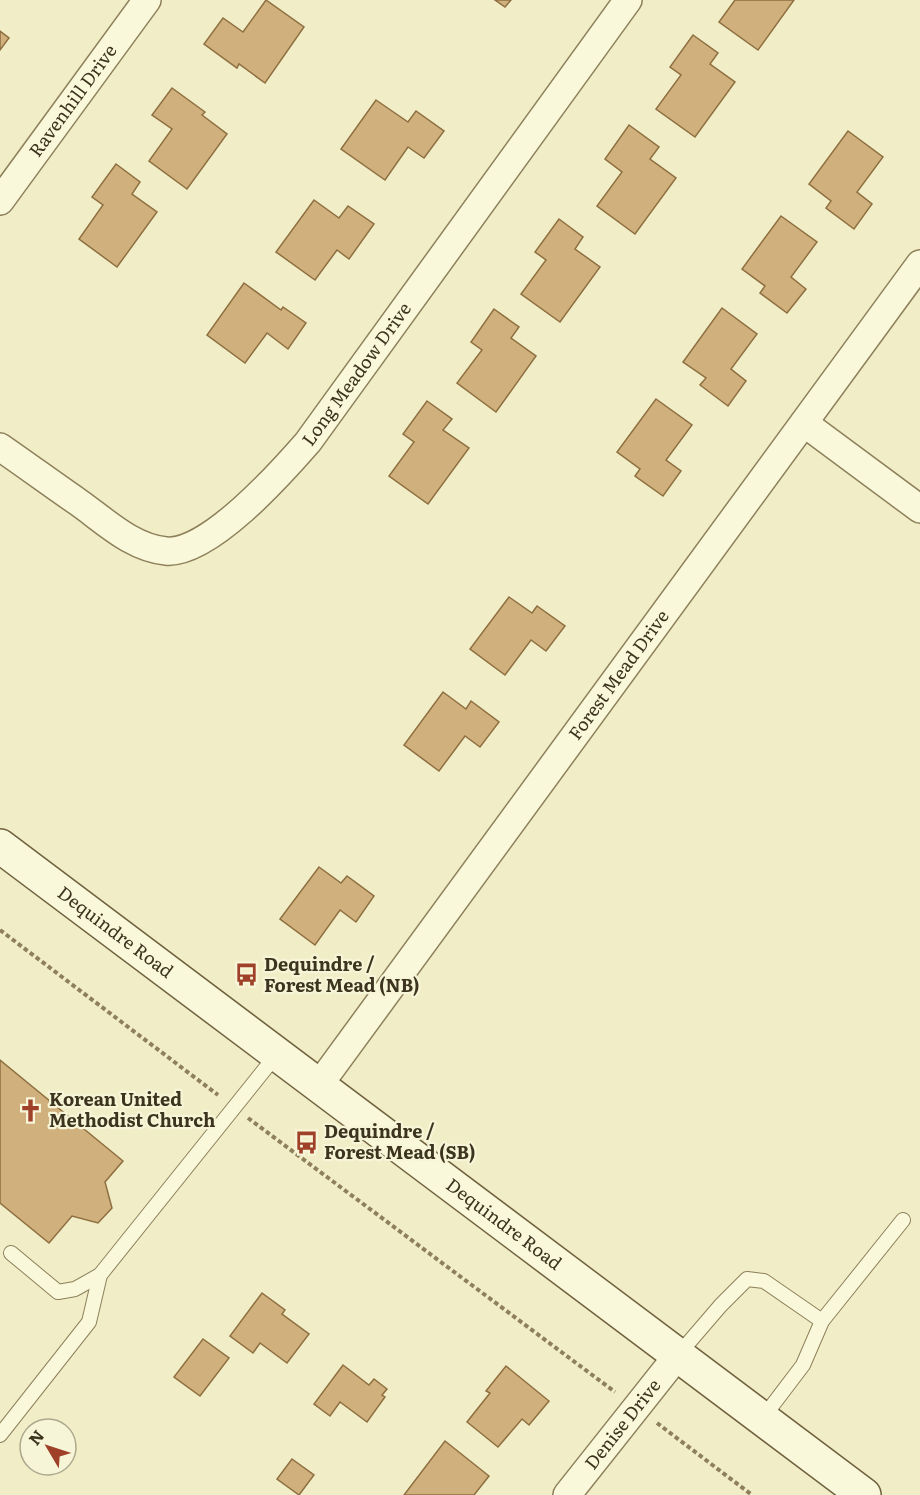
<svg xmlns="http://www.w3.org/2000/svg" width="920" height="1495" font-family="Literata,serif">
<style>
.building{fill:#d0b07c;stroke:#8e6f40;stroke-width:1.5}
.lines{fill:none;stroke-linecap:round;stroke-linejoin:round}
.lane-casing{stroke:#8e805b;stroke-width:16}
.street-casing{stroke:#8e805b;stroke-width:30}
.secondary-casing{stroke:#70613e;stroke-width:36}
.path{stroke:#8e805b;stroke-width:4;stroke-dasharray:4.5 3;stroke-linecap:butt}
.lane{stroke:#faf8db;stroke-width:14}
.street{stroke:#faf8db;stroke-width:27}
.secondary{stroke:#faf8db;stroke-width:33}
.labels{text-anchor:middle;stroke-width:4.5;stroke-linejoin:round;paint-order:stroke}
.street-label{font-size:18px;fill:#3d341f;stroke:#f7f5d7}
.poi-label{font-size:18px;font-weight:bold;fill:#3d341f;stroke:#f7f5d7;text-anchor:start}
</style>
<rect width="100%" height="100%" fill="#f1edc7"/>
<g class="building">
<path d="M 266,0 L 304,27 L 265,83 L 239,64 L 237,68 L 204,44 L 223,18 L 243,32 Z"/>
<path d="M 495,0 L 511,0 L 505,7 Z"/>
<path d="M 735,0 L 794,0 L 758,50 L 719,22 Z"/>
<path d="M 0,31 L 9,38 L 0,50 Z"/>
<path d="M 693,35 L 718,53 L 710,64 L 735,82 L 695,137 L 656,109 L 681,75 L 670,67 Z"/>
<path d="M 172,88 L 205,112 L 202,115 L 227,134 L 187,189 L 149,161 L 172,129 L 152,115 Z"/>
<path d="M 376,100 L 408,122 L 416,111 L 444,131 L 424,158 L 408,147 L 385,180 L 341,149 Z"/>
<path d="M 629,125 L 659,147 L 650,159 L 676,178 L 635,234 L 597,206 L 622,172 L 605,159 Z"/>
<path d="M 848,131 L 883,157 L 857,192 L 872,204 L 854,229 L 826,208 L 831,201 L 809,184 Z"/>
<path d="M 116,164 L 140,182 L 132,194 L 157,212 L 117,267 L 79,239 L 103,205 L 92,197 Z"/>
<path d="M 314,200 L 339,218 L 348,206 L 374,224 L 349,259 L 337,250 L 315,280 L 276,252 Z"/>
<path d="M 781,216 L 817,242 L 791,277 L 806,289 L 787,313 L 760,293 L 765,286 L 742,269 Z"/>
<path d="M 559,219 L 583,237 L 575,249 L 600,267 L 560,322 L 521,294 L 546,260 L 535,252 Z"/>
<path d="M 244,283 L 281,310 L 283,307 L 306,323 L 288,349 L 267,333 L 245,363 L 207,335 Z"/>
<path d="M 722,308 L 757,334 L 731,369 L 746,381 L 728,406 L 700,385 L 706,378 L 683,362 Z"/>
<path d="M 494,309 L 519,327 L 511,338 L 536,356 L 496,412 L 457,383 L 482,350 L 471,342 Z"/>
<path d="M 656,399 L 692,425 L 666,460 L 681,471 L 663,496 L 635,476 L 640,469 L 617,452 Z"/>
<path d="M 427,401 L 452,419 L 443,430 L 469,448 L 428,504 L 389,476 L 414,442 L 403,434 Z"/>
<path d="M 509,597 L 532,613 L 537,606 L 565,626 L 546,651 L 531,640 L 505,675 L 470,649 Z"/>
<path d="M 443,692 L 466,709 L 471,701 L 499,722 L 480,747 L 465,736 L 439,771 L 404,745 Z"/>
<path d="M 319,867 L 341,883 L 347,876 L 374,896 L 356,922 L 340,910 L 315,945 L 280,919 Z"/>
<path d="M 0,1060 L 123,1161 L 105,1182 L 112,1208 L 98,1223 L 72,1216 L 49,1243 L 0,1203 Z"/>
<path d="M 262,1293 L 285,1310 L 282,1314 L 309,1334 L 287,1363 L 260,1343 L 253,1353 L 230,1336 Z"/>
<path d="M 203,1339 L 229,1358 L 200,1396 L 174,1377 Z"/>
<path d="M 343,1365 L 369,1385 L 374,1379 L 387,1389 L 382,1395 L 385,1397 L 367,1422 L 340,1402 L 330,1416 L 314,1404 Z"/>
<path d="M 506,1366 L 549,1401 L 529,1425 L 522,1419 L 498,1447 L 467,1422 L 490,1393 L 486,1391 Z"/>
<path d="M 445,1441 L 489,1476 L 474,1495 L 404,1495 Z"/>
<path d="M 292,1459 L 314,1475 L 299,1495 L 277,1479 Z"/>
</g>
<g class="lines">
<defs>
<g id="lane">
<path d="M 11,1253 L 58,1292 L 75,1289 L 100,1275"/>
<path d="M 822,1321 L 903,1220"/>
<path d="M 678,1355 L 721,1305 L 747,1279 L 764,1281 L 822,1321 L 803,1365 L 762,1419"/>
<path d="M 0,1435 L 89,1322 L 100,1275 L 277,1054"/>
</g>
<g id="street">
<path id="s1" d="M 0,201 L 147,0"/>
<path d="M 804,423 L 920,509"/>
<path id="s2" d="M 0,447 C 26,465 52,484 78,502 C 105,521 132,548 166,551 C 208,555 281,473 308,442 L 628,0"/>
<path id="s3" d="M 319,1085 L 920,264"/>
<path id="s4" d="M 567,1495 L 678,1355"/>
</g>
<g id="secondary">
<path id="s5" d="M 0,846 L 864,1495"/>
</g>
</defs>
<use href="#lane" class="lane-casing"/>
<use href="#street" class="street-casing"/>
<use href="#secondary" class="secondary-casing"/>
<g class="path">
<path d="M 0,930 L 218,1095"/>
<path d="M 248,1118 L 615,1392"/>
<path d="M 657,1423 L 752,1495"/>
</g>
<use href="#lane" class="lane"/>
<use href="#street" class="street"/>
<use href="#secondary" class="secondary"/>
</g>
<defs>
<symbol id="bus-bare" viewBox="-9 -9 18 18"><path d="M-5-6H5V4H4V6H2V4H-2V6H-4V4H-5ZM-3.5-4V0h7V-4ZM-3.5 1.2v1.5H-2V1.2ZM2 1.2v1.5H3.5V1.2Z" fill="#9f4028" stroke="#f7f5d7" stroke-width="2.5" paint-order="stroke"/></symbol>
<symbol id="church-bare" viewBox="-9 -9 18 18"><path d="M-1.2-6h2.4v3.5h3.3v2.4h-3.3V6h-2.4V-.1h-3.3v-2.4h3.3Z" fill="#9f4028" stroke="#f7f5d7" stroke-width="2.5" paint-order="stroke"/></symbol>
</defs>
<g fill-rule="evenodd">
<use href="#bus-bare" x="230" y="958" width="33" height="33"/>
<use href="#church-bare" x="14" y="1094" width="33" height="33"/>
<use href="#bus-bare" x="290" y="1126" width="33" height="33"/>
</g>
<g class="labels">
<g class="street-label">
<text dy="6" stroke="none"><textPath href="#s1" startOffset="124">Ravenhill Drive</textPath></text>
<text dy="6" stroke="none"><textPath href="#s2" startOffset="464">Long Meadow Drive</textPath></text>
<text dy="6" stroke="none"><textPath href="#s3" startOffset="508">Forest Mead Drive</textPath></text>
<text dy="6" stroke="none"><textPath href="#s5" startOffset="144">Dequindre Road</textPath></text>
<text dy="6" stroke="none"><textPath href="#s5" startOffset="630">Dequindre Road</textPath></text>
<text dy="6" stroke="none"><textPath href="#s4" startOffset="90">Denise Drive</textPath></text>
</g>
<g class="poi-label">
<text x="264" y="971">Dequindre /<tspan x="264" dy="21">Forest Mead (NB)</tspan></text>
<text x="49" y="1106">Korean United<tspan x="49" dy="21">Methodist Church</tspan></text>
<text x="324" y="1138">Dequindre /<tspan x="324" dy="21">Forest Mead (SB)</tspan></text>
</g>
</g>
<g transform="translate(48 1447) rotate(309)"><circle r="28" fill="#f7f5d7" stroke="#ada88d" stroke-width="1.5"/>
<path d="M0-4.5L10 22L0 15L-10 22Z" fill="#9f4028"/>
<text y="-9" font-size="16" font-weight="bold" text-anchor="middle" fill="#3d341f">N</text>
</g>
</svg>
